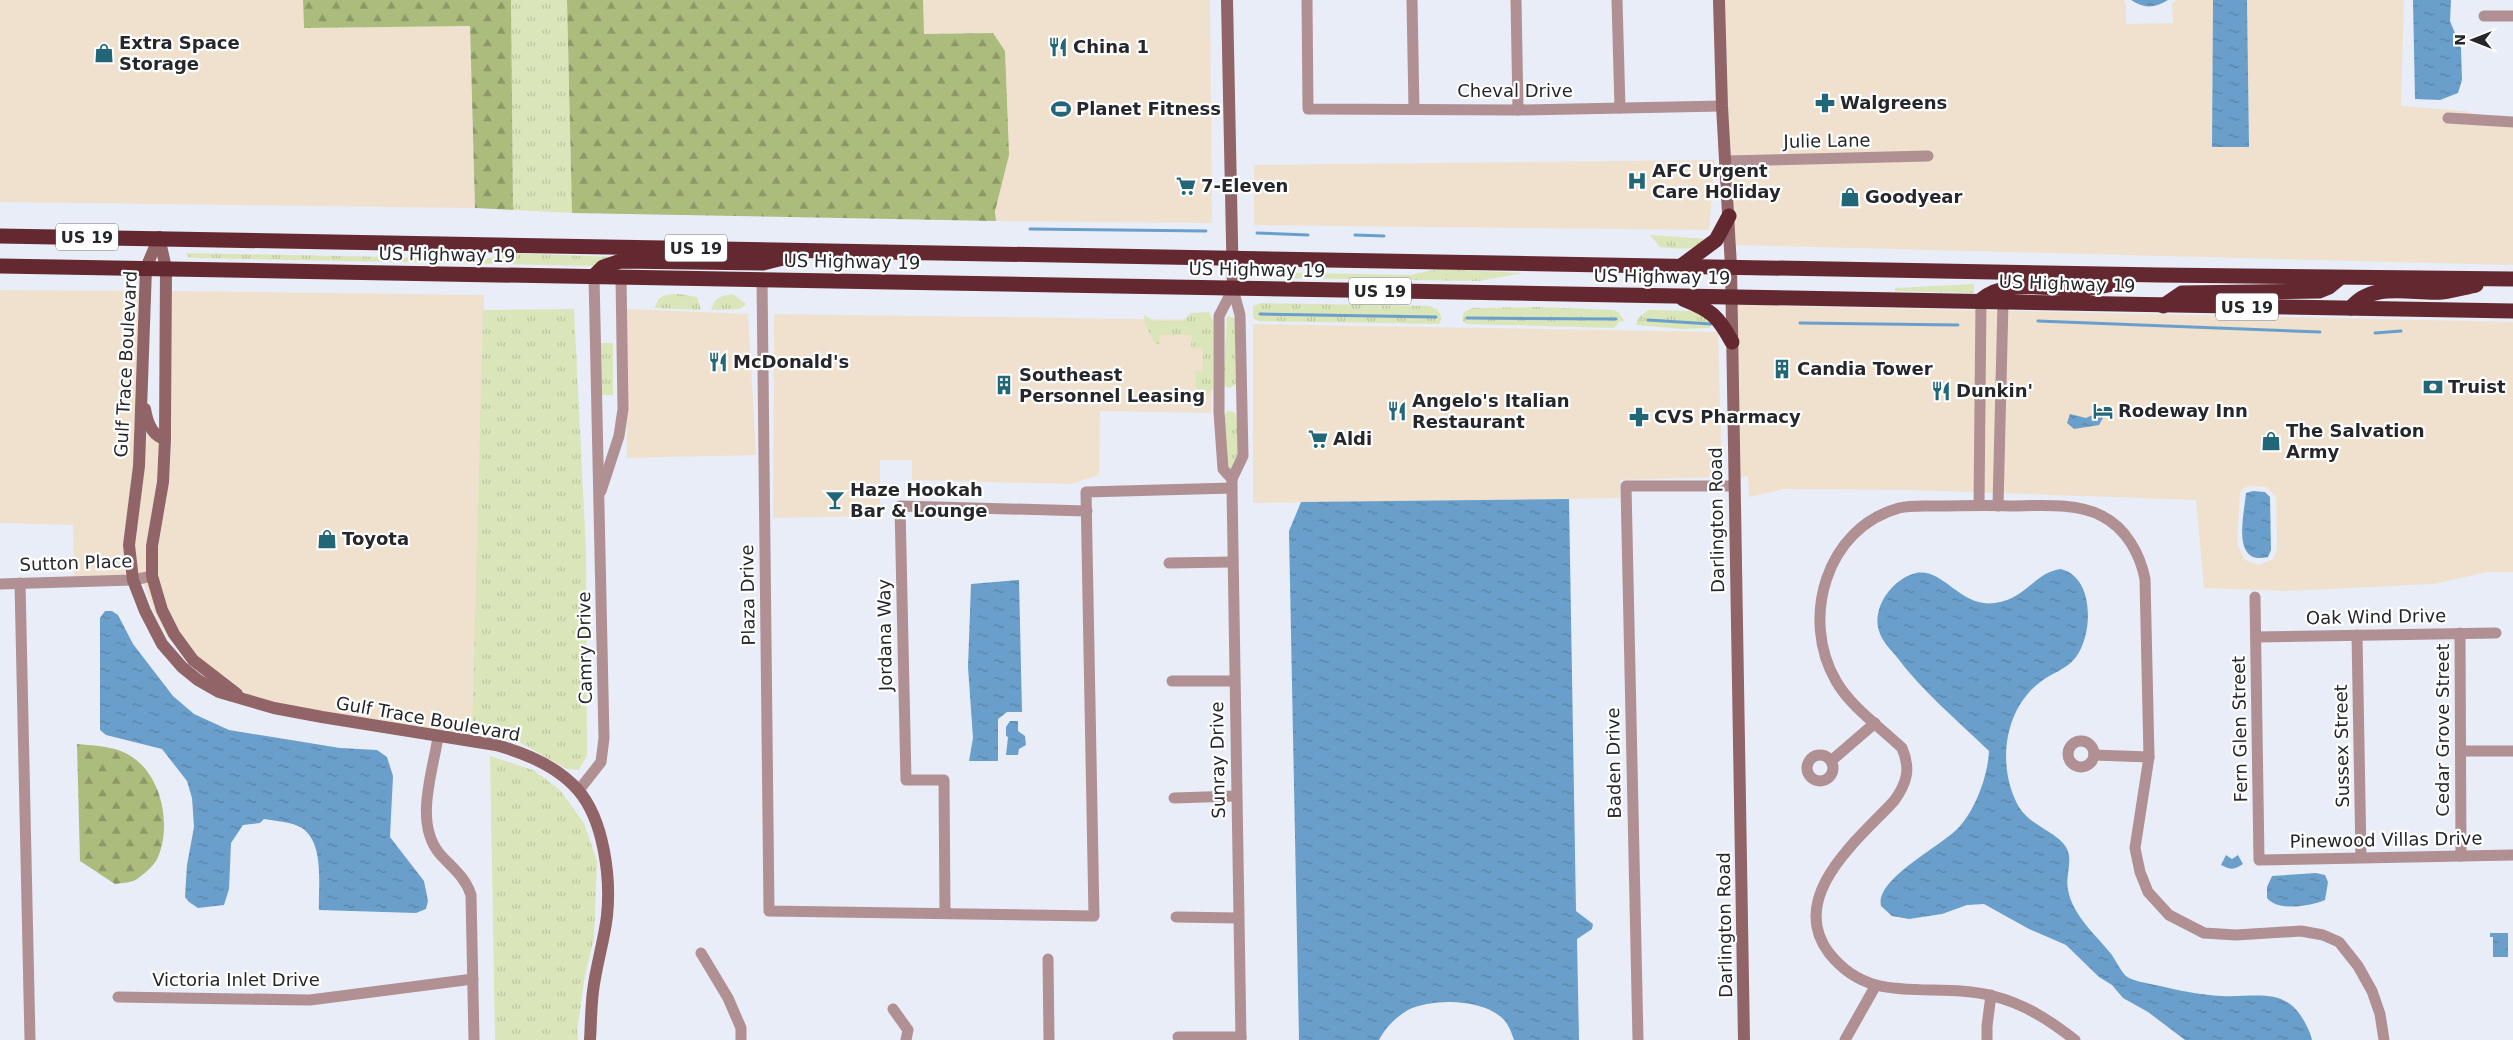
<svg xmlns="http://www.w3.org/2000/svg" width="2513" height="1040" font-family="'DejaVu Sans',sans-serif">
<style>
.commercial{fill:#efe1ce;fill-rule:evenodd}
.grass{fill:url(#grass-tufts)}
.forest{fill:url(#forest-firs)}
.water{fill:url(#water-ripples)}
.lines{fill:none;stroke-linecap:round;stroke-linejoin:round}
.stream{stroke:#6a9fcb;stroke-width:3}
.street{stroke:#b09092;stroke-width:11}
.secondary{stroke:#916467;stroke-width:12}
.highway{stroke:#642830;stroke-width:15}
.labels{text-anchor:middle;stroke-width:4.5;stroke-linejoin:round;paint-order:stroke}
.shield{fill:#fff;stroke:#67686b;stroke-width:1}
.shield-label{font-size:16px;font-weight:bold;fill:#26272b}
.poi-label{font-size:18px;font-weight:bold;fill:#26272b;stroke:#fff;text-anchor:start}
.street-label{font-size:18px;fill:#26272b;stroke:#fff}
</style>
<defs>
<pattern id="grass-tufts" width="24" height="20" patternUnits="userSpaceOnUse" patternTransform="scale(1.25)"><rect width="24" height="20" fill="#dae6ba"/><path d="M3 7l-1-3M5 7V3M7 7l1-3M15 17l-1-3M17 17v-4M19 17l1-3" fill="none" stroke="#bbc5a0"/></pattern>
<pattern id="forest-firs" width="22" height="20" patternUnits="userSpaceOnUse" patternTransform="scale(1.25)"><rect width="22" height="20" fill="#acbc7d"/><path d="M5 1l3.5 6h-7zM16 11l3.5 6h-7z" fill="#8c9967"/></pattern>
<pattern id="water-ripples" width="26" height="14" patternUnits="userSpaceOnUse" patternTransform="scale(1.25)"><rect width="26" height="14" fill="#6a9fcb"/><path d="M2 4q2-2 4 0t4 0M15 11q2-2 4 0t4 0" fill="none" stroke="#5782a5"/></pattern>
</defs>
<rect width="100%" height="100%" fill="#e9edf7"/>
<g class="commercial">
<path d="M 0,0 L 303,0 L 304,28 L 470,26 L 475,208 L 0,202 Z"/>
<path d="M 923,0 L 1210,0 L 1212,223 L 996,221 L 993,33 L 923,34 Z"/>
<path d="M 1725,0 L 2124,0 L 2126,4 L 2126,24 L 2173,23 L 2172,4 L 2176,0 L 2213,0 L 2212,147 L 2249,146 L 2247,0 L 2404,0 L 2401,106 L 2464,111 L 2491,117 L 2513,126 L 2513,265 L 1736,245 L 1728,105 Z"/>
<path d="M 1715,160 L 1709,230 L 1254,225 L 1254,165 Z"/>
<path d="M 0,290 L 139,291 L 133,465 L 123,545 L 126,578 L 74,576 L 73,525 L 0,523 Z"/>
<path d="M 172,291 L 484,295 L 482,447 L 472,738 L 276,703 L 248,695 L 198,657 L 179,631 L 167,608 L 158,575 L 158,547 L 169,483 L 172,434 Z"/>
<path d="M 1737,305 L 2513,322 L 2513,572 L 2487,572 L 2434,584 L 2287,591 L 2204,588 L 2196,500 L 1910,490 L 1784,489 L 1749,497 L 1748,476 L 1740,477 ZM 2251,486 L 2266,487 L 2276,497 L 2277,550 L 2273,559 L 2259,565 L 2245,560 L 2237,544 L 2240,493 L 2244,488 Z"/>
<path d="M 626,309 L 748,314 L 756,455 L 627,458 Z"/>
<path d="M 774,314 L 1212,320 L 1211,413 L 1100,411 L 1099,475 L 1071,484 L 912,480 L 912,460 L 880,460 L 880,516 L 773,518 Z"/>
<path d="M 1253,324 L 1718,332 L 1722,477 L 1620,480 L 1620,498 L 1253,503 Z"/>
<path d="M 147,431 L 159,443 L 157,481 L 146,545 L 173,643 L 166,635 L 154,612 L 142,578 L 139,578 L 136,563 L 135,545 L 145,466 Z"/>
</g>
<g class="grass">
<path d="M 511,0 L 567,0 L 572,213 L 513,210 Z"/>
<path d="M 1650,235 L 1707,239 C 1699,253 1674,248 1660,247 Z"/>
<path d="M 186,253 L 486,259 L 509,253 L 613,257 L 595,266 L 194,258 L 188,257 Z"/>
<path d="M 1438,269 L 1523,273 L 1479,281 L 1281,278 L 1261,275 L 1263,272 L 1410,275 Z"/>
<path d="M 1974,284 L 1974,293 L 1895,291 L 1895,288 Z"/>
<path d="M 680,294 L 697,297 L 701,310 L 655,308 C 658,294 667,294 680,294 Z"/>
<path d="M 734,295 L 746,304 L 740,309 L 711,310 C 714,298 723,294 734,295 Z"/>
<path d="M 1261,303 L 1430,306 L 1438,310 L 1442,318 L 1439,324 L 1258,321 L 1253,317 L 1253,306 Z"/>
<path d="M 1538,307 L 1614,310 L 1618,312 L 1625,321 L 1619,322 L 1614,328 L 1466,324 L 1462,320 L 1464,312 L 1472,308 Z"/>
<path d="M 574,309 L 586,550 L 587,755 L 579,770 L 567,769 L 519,742 L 472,733 L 483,310 Z"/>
<path d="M 1648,310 L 1698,311 L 1712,321 L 1710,328 L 1681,329 L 1636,325 L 1639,317 Z"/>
<path d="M 1209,312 L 1213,321 L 1213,389 L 1209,394 C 1201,394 1197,390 1194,383 L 1196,382 L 1195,371 L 1203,371 L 1203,349 L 1191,348 L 1192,335 L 1160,335 L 1160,344 L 1156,344 L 1145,325 L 1144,315 L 1154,321 L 1183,321 L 1191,313 Z"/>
<path d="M 1227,316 L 1235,318 L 1236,384 L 1230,388 L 1225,386 L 1223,380 Z"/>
<rect x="601" y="343" width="12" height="52"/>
<path d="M 1227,411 L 1234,412 C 1241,422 1239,460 1233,469 L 1227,468 L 1224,416 Z"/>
<path d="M 490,756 L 533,770 L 559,789 L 584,823 L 597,861 L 594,938 L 585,976 L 577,1031 L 578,1040 L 495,1040 Z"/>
</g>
<g class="forest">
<path d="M 303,0 L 511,0 L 513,210 L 475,208 L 470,26 L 304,28 Z"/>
<path d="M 567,0 L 923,0 L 924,34 L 993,33 L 1005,51 L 1009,155 L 995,211 L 996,221 L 572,213 Z"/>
<path d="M 77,744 C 97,746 119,746 135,759 C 163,780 171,827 158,857 C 156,864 143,875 137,879 C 132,883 121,883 115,884 L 80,861 Z"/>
</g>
<g class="water">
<path d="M 2131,0 L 2168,0 C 2155,8 2144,9 2131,0 Z"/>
<path d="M 2213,0 L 2247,0 L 2249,147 L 2212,147 Z"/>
<path d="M 2413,0 L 2451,0 L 2450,21 L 2461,48 L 2462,80 L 2458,93 L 2440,100 L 2415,99 Z"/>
<path d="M 2097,413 L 2103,418 L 2099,425 L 2074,429 L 2067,423 L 2070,414 L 2086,418 Z"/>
<path d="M 2253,491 L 2265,492 L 2270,497 L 2271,550 L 2268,557 C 2231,566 2244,515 2246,493 Z"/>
<path d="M 1569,499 L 1576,911 L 1593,924 L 1592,929 L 1577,939 L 1579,1040 L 1514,1040 C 1511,1031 1508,1023 1501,1017 C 1480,999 1433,998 1408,1010 C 1396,1017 1385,1028 1379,1040 L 1299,1040 L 1289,531 L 1301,502 Z"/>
<path d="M 2061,569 C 2095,578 2093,634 2076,657 C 2066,670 2051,673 2039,683 C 2003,711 1997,769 2019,807 C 2030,826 2060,833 2067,849 C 2073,861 2065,876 2068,890 C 2073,916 2096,935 2112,955 C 2115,960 2123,974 2126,976 C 2132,981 2147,983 2155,985 C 2178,990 2199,995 2222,996 C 2252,998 2282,987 2301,1016 C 2306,1024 2310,1031 2312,1040 L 2185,1040 L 2148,1012 L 2123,998 L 2112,985 L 2099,977 L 2066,945 L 2029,929 L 1984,904 L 1967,905 L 1942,914 L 1909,919 L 1892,916 L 1881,906 C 1875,878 1943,846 1960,826 C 1976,808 1988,775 1989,751 C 1957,720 1923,692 1896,656 C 1890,649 1882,641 1879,631 C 1875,619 1879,605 1886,595 C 1893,585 1903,576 1916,573 C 1944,568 1960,608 1995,603 C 2026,599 2035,572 2061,569 Z"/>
<path d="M 1019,580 L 1022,712 L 1007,712 L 998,719 L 998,761 L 969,761 L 973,738 L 968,667 L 971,584 Z"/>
<path d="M 105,611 L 112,611 L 118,615 L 133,644 L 173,696 L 194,714 L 229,730 L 340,748 L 377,750 L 387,757 L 393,776 L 390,837 L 424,881 L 428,901 L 426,909 L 416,913 L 319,910 C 318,886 325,844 302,828 C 292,822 276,821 264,819 L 260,823 L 243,825 L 231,843 L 229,889 L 224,905 L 198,908 L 189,902 L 185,897 L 187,865 L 194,827 L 192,798 L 187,781 L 162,749 L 106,735 L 100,730 L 100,618 Z"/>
<path d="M 1010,721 L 1018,721 L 1018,731 L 1025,736 L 1026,745 L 1019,749 L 1018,755 L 1006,755 L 1008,737 L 1006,736 L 1006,727 Z"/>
<path d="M 2226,855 L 2232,859 L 2238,855 L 2243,864 C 2234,870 2231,870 2221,865 Z"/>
<path d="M 2316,873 L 2325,875 L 2328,882 L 2325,900 C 2311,906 2278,912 2267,898 L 2267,887 L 2272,876 Z"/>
<path d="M 2490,933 L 2508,933 L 2508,957 L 2493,957 L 2493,937 L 2490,937 Z"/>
</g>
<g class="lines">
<g class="stream">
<path d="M 1030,229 L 1206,231"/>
<path d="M 1257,233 L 1308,235"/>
<path d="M 1355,235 L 1384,236"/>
<path d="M 1260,314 L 1436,317"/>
<path d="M 1467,318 L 1616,319"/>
<path d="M 1648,320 L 1711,324"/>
<path d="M 2038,321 L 2320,332"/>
<path d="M 1800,323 L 1958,325"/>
<path d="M 2375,333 L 2401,331"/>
</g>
<g class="street">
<path d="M 1307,0 L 1308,109 L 1518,110 L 1722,106"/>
<path d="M 1412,0 L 1414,109"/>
<path d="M 1516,0 L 1518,110"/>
<path d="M 1617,0 L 1620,108"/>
<path d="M 2484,16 L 2513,16"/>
<path d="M 2448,118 L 2513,122"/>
<path d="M 1726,161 L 1928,156"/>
<path d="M 762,279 L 769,911 L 1094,916 L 1086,492 L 1232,488"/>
<path d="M 1233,289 L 1240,315 L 1243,456 L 1232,479 L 1232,488 L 1241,1040"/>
<path d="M 1232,479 L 1223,469 L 1219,412 L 1219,316 L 1233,289"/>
<path d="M 601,491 L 619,436 L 623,409 L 621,277"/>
<path d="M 1979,505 L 1981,300"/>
<path d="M 1998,506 L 2003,302"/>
<path d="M 1169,563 L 1233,562"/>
<path d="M 20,583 L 30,1040"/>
<path d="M 0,584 L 133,580 L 152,576"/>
<path d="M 2255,597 L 2259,860 L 2513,855"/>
<path d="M 2460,633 L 2461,856"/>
<path d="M 2357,635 L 2361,857"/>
<path d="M 2256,637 L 2496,633"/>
<path d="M 1172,681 L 1234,681"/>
<path d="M 438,737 C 433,771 414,822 439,853 C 451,867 465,876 471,895 L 474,1040"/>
<circle cx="2081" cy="754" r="13"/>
<path d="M 2461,751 L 2513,751"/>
<path d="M 2094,755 L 2149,757"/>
<circle cx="1820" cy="768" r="13"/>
<path d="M 1831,761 L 1875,723"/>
<path d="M 579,790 L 601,762 L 604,738 L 594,276"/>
<path d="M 1174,798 L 1236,796"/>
<path d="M 945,912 L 944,780 L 906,780 L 900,506 L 1087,511"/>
<path d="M 1176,917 L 1238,918"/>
<path d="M 701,953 L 728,998 L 741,1028 L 741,1040"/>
<path d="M 1048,959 L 1049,1040"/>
<path d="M 118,997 L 310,1000 L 473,979"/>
<path d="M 893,1009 L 908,1030 L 906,1040"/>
<path d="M 1178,1037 L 1241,1037"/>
<path d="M 1638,1040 L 1626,486 L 1734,486"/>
<path d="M 1845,1040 L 1876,985"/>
<path d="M 1987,1040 L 1987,1026 L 1991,995"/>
<path d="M 2075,1040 C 2049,1020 2025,1004 1993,996 C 1955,986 1913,994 1876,985 C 1857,980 1841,968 1829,953 C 1786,896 1860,838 1894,801 C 1907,783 1911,769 1902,748 C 1881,728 1850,706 1836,681 C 1800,619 1826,528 1899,508 C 1911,505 1925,506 1937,506 C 1961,506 1985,505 2009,506 C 2038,506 2075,502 2102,516 C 2126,528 2140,554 2145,579 L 2149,757 L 2135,848 L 2140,872 L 2148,892 L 2169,915 L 2204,933 L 2236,935 L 2301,931 L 2323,935 L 2339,942 L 2358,966 L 2372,991 L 2380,1014 L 2384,1040"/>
</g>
<g class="secondary">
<path d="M 1227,0 L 1233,289"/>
<path d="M 1719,0 L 1722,106 L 1731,267 L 1744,1040"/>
<path d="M 159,237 L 146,268 L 139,466 L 129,545 L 133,580 L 145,611 L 162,644 L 182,667 L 198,680 L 219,692 L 274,708 L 322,717 L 496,745 C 525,753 557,766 578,790 C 604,820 611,878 607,916 C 604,941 596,966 593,991 C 591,1007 591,1024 590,1040"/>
<path d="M 159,237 L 166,268 L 165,439 L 163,482 L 152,546 L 152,576 L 162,610 L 174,634 L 193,660 L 237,694"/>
<path d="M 145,409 C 147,421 152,436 165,439"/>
</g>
<g class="highway">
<path d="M 0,236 L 2159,275 L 2513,279"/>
<path d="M 0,266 L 2513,311"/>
<path d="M 1681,266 L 1716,240 L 1729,216"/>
<path d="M 594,276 L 603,267 L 621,261 L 763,263 L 791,256"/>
<path d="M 1683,299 C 1711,310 1718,316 1732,342"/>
<path d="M 1981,300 C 2006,278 2052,290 2083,289 C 2097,288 2111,284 2125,281"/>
<path d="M 2163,306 L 2182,293 L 2319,291 L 2329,287 L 2340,278"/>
<path d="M 2351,308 C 2372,281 2412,294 2442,292 C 2453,291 2465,287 2476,285"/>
</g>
</g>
<defs>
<symbol id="restaurant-bare" viewBox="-9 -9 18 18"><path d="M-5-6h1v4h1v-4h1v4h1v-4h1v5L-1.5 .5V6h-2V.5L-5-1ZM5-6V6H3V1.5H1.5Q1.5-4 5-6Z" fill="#216777" stroke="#fff" stroke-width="2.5" paint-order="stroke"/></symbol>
<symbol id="shop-bare" viewBox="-9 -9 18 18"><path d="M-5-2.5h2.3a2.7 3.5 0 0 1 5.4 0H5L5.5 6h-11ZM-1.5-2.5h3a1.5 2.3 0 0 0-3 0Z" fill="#216777" stroke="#fff" stroke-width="2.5" paint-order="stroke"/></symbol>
<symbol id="pharmacy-bare" viewBox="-9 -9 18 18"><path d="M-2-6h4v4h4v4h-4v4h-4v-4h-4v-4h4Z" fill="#216777" stroke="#fff" stroke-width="2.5" paint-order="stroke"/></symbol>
<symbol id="stadium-bare" viewBox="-9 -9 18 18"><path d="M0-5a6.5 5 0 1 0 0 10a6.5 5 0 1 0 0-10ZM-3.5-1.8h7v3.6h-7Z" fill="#216777" stroke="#fff" stroke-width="2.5" paint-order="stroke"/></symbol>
<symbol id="hospital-bare" viewBox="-9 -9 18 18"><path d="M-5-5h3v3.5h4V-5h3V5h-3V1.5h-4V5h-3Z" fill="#216777" stroke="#fff" stroke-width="2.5" paint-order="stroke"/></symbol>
<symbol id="supermarket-bare" viewBox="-9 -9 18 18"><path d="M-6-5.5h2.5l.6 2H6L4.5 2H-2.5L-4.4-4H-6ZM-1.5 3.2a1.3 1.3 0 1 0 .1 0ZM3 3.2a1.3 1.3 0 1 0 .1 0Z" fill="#216777" stroke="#fff" stroke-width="2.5" paint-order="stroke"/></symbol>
<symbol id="building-bare" viewBox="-9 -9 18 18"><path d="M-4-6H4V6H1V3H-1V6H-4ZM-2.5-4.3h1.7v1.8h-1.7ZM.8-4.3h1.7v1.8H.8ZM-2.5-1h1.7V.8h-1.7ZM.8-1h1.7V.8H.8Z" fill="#216777" stroke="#fff" stroke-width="2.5" paint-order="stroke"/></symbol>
<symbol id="bank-bare" viewBox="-9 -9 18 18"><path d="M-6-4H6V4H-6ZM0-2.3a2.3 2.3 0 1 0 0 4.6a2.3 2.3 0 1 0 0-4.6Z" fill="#216777" stroke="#fff" stroke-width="2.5" paint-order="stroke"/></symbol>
<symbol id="hotel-bare" viewBox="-9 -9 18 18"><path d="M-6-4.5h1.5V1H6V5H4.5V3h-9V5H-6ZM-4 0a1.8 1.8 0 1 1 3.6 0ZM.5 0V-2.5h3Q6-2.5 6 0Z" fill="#216777" stroke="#fff" stroke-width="2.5" paint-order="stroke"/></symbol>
<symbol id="bar-bare" viewBox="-9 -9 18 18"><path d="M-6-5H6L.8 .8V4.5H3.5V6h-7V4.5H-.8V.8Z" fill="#216777" stroke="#fff" stroke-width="2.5" paint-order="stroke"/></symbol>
</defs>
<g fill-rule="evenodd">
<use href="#restaurant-bare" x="1044" y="33" width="28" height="28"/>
<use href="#shop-bare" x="90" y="39" width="28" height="28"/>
<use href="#pharmacy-bare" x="1811" y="89" width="28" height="28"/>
<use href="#stadium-bare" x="1047" y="95" width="28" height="28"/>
<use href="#hospital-bare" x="1623" y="167" width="28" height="28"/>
<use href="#supermarket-bare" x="1172" y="172" width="28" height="28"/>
<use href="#shop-bare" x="1836" y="183" width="28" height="28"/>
<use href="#restaurant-bare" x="704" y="348" width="28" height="28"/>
<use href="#building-bare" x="1768" y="355" width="28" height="28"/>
<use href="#building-bare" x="990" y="371" width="28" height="28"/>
<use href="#bank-bare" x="2419" y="373" width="28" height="28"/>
<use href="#restaurant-bare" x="1927" y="377" width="28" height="28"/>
<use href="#restaurant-bare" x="1383" y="397" width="28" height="28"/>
<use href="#hotel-bare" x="2089" y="397" width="28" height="28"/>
<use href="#pharmacy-bare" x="1625" y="403" width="28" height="28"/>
<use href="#supermarket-bare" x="1304" y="425" width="28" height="28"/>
<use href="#shop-bare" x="2257" y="427" width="28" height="28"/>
<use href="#bar-bare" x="821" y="486" width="28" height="28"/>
<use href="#shop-bare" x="313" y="525" width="28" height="28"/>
</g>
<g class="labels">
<g class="shield">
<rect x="56" y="223.5" width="62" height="27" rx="4"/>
<rect x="665" y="234.5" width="62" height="27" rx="4"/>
<rect x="1349" y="277.5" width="62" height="27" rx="4"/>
<rect x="2216" y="293.5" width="62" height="27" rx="4"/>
</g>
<g class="shield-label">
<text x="87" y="243">US 19</text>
<text x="696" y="254">US 19</text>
<text x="1380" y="297">US 19</text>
<text x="2247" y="313">US 19</text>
</g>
<g class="poi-label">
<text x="119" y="49">Extra Space<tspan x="119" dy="21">Storage</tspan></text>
<text x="1073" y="53">China 1</text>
<text x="1840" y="109">Walgreens</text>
<text x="1076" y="115">Planet Fitness</text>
<text x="1652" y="177">AFC Urgent<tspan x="1652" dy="21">Care Holiday</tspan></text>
<text x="1201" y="192">7-Eleven</text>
<text x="1865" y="203">Goodyear</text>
<text x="733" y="368">McDonald's</text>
<text x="1797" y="375">Candia Tower</text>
<text x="1019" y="381">Southeast<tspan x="1019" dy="21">Personnel Leasing</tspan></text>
<text x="2448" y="393">Truist</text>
<text x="1956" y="397">Dunkin'</text>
<text x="1412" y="407">Angelo's Italian<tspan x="1412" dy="21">Restaurant</tspan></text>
<text x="2118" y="417">Rodeway Inn</text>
<text x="1654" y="423">CVS Pharmacy</text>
<text x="2286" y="437">The Salvation<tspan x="2286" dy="21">Army</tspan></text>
<text x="1333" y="445">Aldi</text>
<text x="850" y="496">Haze Hookah<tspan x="850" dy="21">Bar &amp; Lounge</tspan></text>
<text x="342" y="545">Toyota</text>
</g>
<g class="street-label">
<text x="1515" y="97">Cheval Drive</text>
<text transform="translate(1827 141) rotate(-1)" y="6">Julie Lane</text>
<text transform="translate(447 255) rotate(1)" y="6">US Highway 19</text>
<text transform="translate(852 262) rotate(1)" y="6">US Highway 19</text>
<text transform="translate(1257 270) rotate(1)" y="6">US Highway 19</text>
<text transform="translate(1662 277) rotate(1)" y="6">US Highway 19</text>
<text transform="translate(2067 284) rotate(2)" y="6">US Highway 19</text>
<text transform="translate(126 364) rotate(-87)" y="6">Gulf Trace Boulevard</text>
<text transform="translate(1717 520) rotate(-91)" y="6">Darlington Road</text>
<text transform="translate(76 563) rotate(-2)" y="6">Sutton Place</text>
<text transform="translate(748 595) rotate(-91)" y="6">Plaza Drive</text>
<text transform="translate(2376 617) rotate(-1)" y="6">Oak Wind Drive</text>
<text transform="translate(885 635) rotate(-91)" y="6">Jordana Way</text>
<text transform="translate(585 648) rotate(-91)" y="6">Camry Drive</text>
<text transform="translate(428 719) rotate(10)" y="6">Gulf Trace Boulevard</text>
<text transform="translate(2240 729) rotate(-91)" y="6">Fern Glen Street</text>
<text transform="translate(2443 730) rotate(-90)" y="6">Cedar Grove Street</text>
<text transform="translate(2342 746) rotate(-91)" y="6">Sussex Street</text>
<text transform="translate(1218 760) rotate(-91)" y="6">Sunray Drive</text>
<text transform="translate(1614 763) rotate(-91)" y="6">Baden Drive</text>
<text transform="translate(2386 840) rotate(-1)" y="6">Pinewood Villas Drive</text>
<text transform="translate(1725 925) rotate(-91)" y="6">Darlington Road</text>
<text x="236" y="986">Victoria Inlet Drive</text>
</g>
</g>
<g transform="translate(2473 40) rotate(270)" stroke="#ffffff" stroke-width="4" paint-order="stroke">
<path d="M0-4L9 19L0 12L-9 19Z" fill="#26272b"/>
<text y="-8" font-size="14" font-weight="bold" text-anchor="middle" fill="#26272b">N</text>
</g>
</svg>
